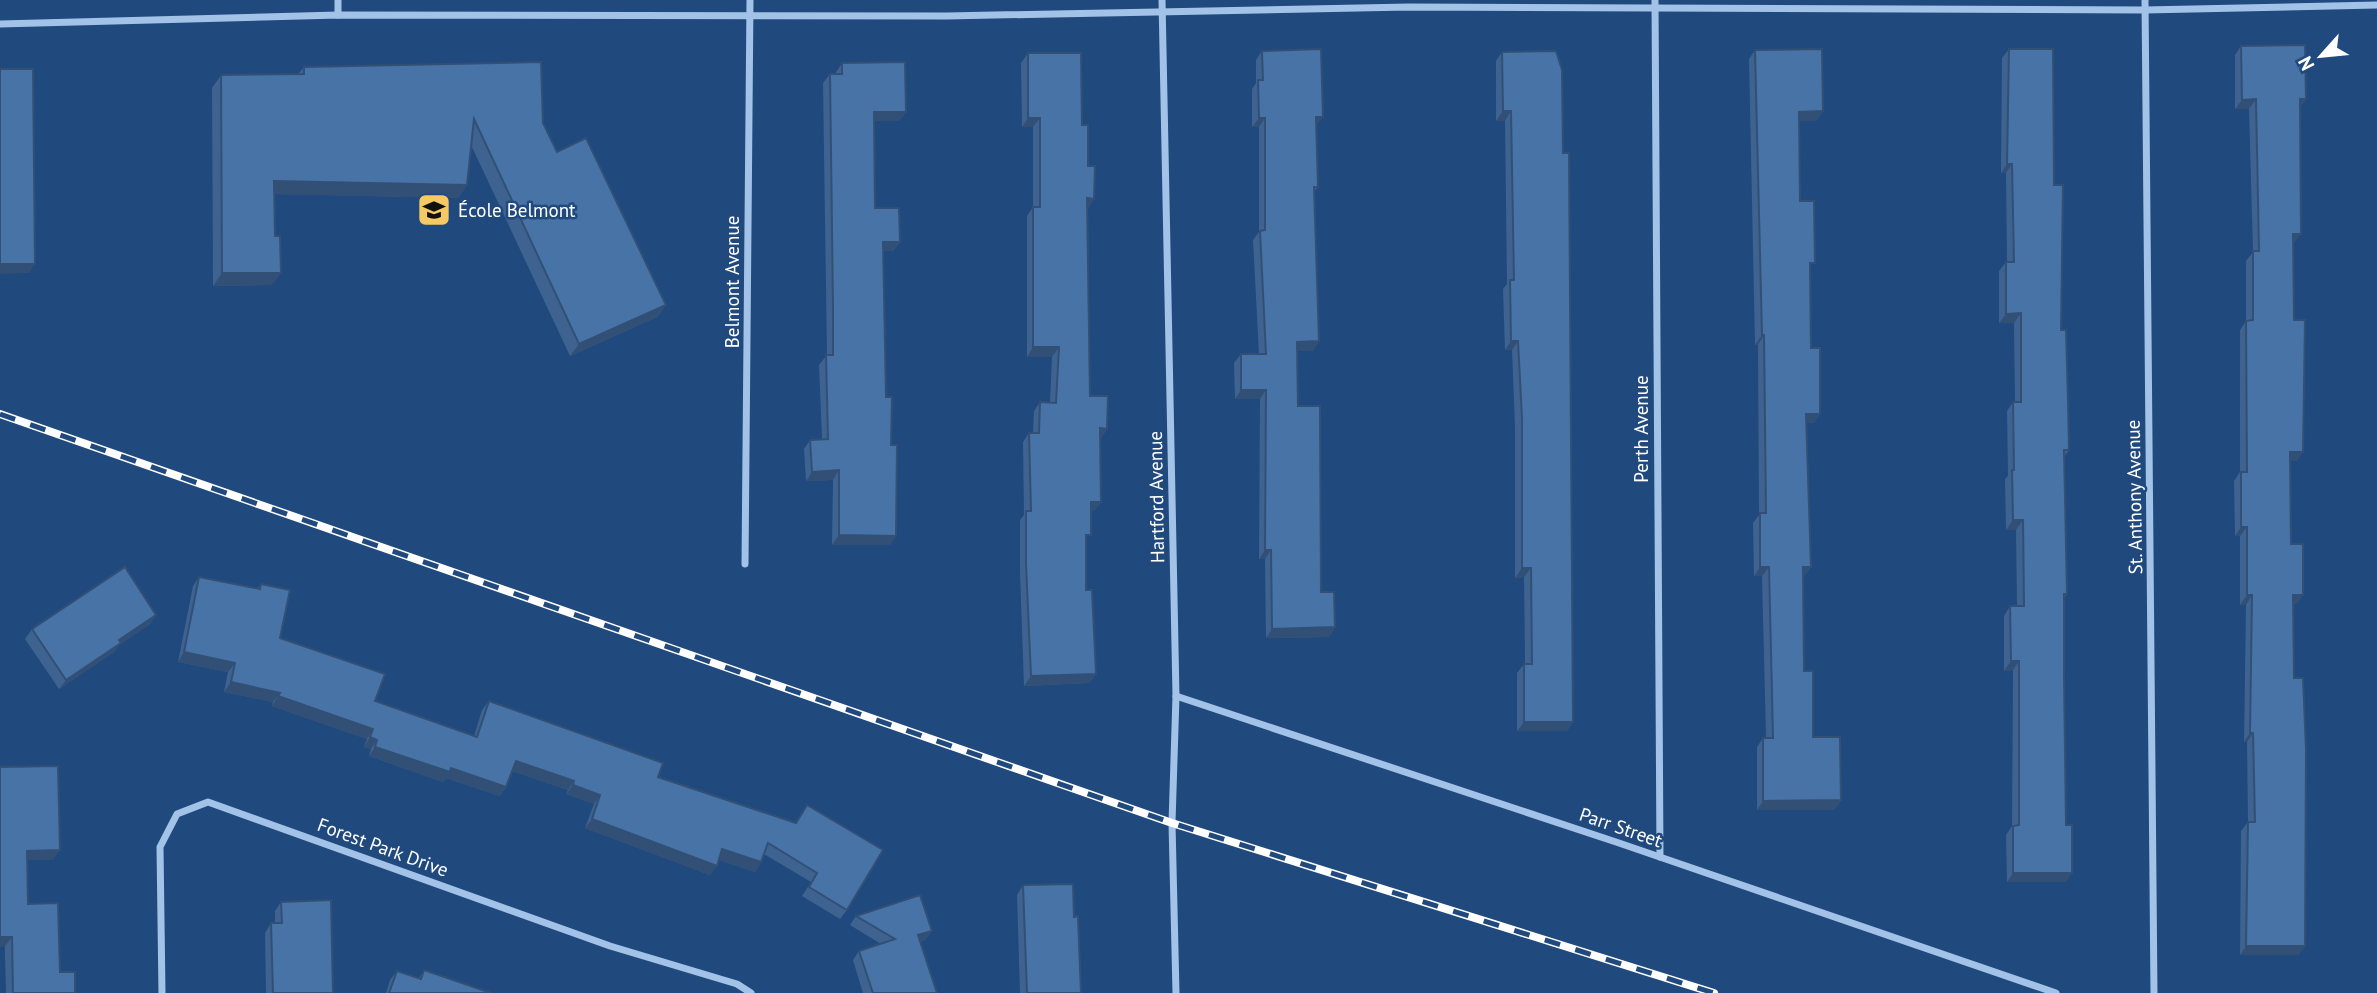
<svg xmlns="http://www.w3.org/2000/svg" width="2377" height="993" font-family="'PT Sans',sans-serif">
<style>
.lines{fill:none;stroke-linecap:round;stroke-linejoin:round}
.street{stroke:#a3c2e7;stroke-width:7}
.rail-casing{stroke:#fff;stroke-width:8}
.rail{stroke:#20497d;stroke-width:5;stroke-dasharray:16;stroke-linecap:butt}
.wall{fill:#3e6390}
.shaded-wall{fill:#325075}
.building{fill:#4873a7;stroke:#325075;stroke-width:2}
.labels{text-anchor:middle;stroke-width:5;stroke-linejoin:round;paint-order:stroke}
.poi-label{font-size:19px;fill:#fff;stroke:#20497d;text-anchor:start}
.street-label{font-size:19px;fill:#fff;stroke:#20497d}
</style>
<rect width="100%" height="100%" fill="#20497d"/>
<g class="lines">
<g class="street">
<path d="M 338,0 L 338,15"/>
<path d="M 1162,0 L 1176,696 L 1172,823 L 1176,993"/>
<path d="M 1655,0 L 1660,857"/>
<path d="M 2145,0 L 2154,993"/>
<path d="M 0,24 L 338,15 L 947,16 L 1409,7 L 2145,10 L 2377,5"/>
<path d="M 745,564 L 750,0"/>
<path d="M 1176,696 L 1619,843 L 2056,993"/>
<path d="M 162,993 L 160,847 L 177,814 L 208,802 L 610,946 L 737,984 L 751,993"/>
</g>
<defs>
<path id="rail" d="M 0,414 L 1172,823 L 1714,993"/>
</defs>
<use href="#rail" class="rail-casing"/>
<use href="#rail" class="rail"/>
</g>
<g class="wall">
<path d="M 2241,46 L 2306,99 L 2300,107 L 2294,243 L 2293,243 L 2297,461 L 2290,461 L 2291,544 L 2297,604 L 2293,604 L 2294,678 L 2305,946 L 2298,955 L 2240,955 L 2241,831 L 2248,822 L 2247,742 L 2244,742 L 2246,605 L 2240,605 L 2240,536 L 2235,536 L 2234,481 L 2240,472 L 2240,330 L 2246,321 L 2246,261 L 2253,252 L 2249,109 L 2235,109 L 2235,55 Z"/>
<path d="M 2009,49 L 2054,185 L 2061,330 L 2069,450 L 2064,457 L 2067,594 L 2064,598 L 2066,882 L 2007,882 L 2006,835 L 2012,826 L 2013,670 L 2004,671 L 2004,616 L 2010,606 L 2017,606 L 2016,530 L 2006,530 L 2005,479 L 2008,476 L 2007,411 L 2013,402 L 2015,402 L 2014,323 L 1999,323 L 1999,271 L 2006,262 L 2007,262 L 2006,173 L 2001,173 L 2002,58 Z"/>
<path d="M 1755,50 L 1823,111 L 1816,121 L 1799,121 L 1800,201 L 1810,269 L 1811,348 L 1820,414 L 1814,423 L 1806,423 L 1811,567 L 1804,576 L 1803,576 L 1804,671 L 1813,737 L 1841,800 L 1834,810 L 1757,810 L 1757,747 L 1763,738 L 1766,738 L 1762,576 L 1754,576 L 1753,523 L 1759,515 L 1758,345 L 1755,345 L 1749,59 Z"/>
<path d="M 1262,51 L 1316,126 L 1318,187 L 1314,192 L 1319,341 L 1313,351 L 1297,351 L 1298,406 L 1321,592 L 1335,627 L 1329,637 L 1266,638 L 1265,559 L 1259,559 L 1260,399 L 1235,399 L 1234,363 L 1241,354 L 1259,354 L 1253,240 L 1259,232 L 1259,127 L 1252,127 L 1252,89 L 1256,83 L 1256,60 Z"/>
<path d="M 1502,52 L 1563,153 L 1573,722 L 1567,731 L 1517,731 L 1517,673 L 1524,664 L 1525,664 L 1524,577 L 1515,578 L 1515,427 L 1512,350 L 1505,350 L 1503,289 L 1507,284 L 1505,121 L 1496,121 L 1496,61 Z"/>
<path d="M 1028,53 L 1082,125 L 1094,199 L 1088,208 L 1090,396 L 1107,429 L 1101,438 L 1100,438 L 1101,502 L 1094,511 L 1091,511 L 1086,543 L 1086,590 L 1096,674 L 1089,683 L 1024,686 L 1020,573 L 1020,520 L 1024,515 L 1023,442 L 1029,433 L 1033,433 L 1034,411 L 1040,402 L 1050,402 L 1052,357 L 1027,357 L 1027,216 L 1033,207 L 1033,127 L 1022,127 L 1021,63 Z"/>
<path d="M 842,63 L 906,112 L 899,121 L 874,121 L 875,208 L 900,242 L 893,251 L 883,251 L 886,397 L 891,445 L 896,536 L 890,545 L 832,545 L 833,480 L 806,481 L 804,449 L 810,440 L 822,439 L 819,365 L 827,355 L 823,83 L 830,74 L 835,74 Z"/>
<path d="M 304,67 L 543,123 L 557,152 L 666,305 L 657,317 L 570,356 L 471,145 L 467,185 L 458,198 L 275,194 L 272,285 L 213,286 L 212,88 L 221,75 L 298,74 Z"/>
<path d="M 199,577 L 257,589 L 261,584 L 280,638 L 375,701 L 474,736 L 482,710 L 489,701 L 658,777 L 795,823 L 807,805 L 847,910 L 840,919 L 802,896 L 811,882 L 764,854 L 761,862 L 755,872 L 719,860 L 710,875 L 585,828 L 594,804 L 566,794 L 568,790 L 512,771 L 506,787 L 500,796 L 446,778 L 443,782 L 369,756 L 371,749 L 364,747 L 367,739 L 272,706 L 273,702 L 224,692 L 228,672 L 178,662 L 193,586 Z"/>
<path d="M 156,615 L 150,624 L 119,645 L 114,652 L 59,689 L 25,639 L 32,629 Z"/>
<path d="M 0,767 L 53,860 L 27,860 L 28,904 L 60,972 L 75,993 L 6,993 Z"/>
<path d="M 1023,885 L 1074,917 L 1081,993 L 1020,993 L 1017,895 Z"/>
<path d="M 281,902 L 333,993 L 266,993 L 265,933 L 271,923 L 275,923 L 275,911 Z"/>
<path d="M 856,916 L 932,931 L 925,940 L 920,942 L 937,993 L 863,993 L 853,960 L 859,951 L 881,944 L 850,925 Z"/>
<path d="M 424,970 L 491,993 L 386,993 L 390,980 L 397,971 L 419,978 Z"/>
</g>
<g class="shaded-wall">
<path d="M 2256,99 L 2249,109 L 2235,109 L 2242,100 Z"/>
<path d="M 2300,99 L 2306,99 L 2299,108 Z"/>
<path d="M 1503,111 L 1511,111 L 1505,121 L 1496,121 Z"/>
<path d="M 1823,111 L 1816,121 L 1792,121 L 1799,112 Z"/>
<path d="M 874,112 L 906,112 L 899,121 L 868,121 Z"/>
<path d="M 1316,117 L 1323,117 L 1316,126 Z"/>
<path d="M 1028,118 L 1040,118 L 1033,127 L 1022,127 Z"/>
<path d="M 1259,118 L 1265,118 L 1259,127 L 1252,127 Z"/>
<path d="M 2007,164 L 2012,164 L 2006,173 L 2001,173 Z"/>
<path d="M 274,181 L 467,185 L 458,198 L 266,194 Z"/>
<path d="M 1087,198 L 1094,199 L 1088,208 Z"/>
<path d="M 2293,234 L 2301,234 L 2294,243 L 2287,243 Z"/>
<path d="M 883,242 L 900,242 L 893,251 L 876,251 Z"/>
<path d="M 0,264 L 35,264 L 29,273 L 0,274 Z"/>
<path d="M 222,273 L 281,273 L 272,285 L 213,286 Z"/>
<path d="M 666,305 L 657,317 L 570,356 L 579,344 Z"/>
<path d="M 2021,313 L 2014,323 L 1999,323 L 2006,314 Z"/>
<path d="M 1762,335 L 1764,335 L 1758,345 L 1755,345 Z"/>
<path d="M 1319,341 L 1313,351 L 1291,351 L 1297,342 Z"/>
<path d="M 1511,341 L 1518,341 L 1512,350 L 1505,350 Z"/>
<path d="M 1033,347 L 1059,347 L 1052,357 L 1027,357 Z"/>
<path d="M 1241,390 L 1266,390 L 1260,399 L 1235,399 Z"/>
<path d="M 1806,414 L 1820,414 L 1814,423 L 1799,423 Z"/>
<path d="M 1100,428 L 1107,429 L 1101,438 L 1093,438 Z"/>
<path d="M 2290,452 L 2303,452 L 2297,461 L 2284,461 Z"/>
<path d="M 839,470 L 833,480 L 806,481 L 812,472 Z"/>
<path d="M 1091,502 L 1101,502 L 1094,511 L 1084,511 Z"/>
<path d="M 2013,520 L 2023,520 L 2016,530 L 2006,530 Z"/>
<path d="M 2241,527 L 2247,527 L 2240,536 L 2235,536 Z"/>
<path d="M 839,535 L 896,536 L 890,545 L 832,545 Z"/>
<path d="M 1265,550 L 1271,550 L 1265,559 L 1259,559 Z"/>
<path d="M 1760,567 L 1769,567 L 1762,576 L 1754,576 Z"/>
<path d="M 1803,567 L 1811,567 L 1804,576 L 1796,576 Z"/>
<path d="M 1522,568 L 1531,568 L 1524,577 L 1515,578 Z"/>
<path d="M 2247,595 L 2252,595 L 2246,605 L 2240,605 Z"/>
<path d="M 2293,595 L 2303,595 L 2297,604 L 2287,604 Z"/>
<path d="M 156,615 L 150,624 L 119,645 L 114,652 L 59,689 L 66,680 L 119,640 Z"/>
<path d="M 1335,627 L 1329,637 L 1266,638 L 1272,629 Z"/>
<path d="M 184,652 L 235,663 L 228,672 L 178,662 Z"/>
<path d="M 2011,661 L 2019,661 L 2013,670 L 2004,671 Z"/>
<path d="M 1096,674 L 1089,683 L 1024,686 L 1031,676 Z"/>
<path d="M 231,682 L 280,693 L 273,702 L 224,692 Z"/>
<path d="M 278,696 L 373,729 L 367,739 L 272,706 Z"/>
<path d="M 1524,722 L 1573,722 L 1567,731 L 1517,731 Z"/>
<path d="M 2250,733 L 2253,733 L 2247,742 L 2244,742 Z"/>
<path d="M 370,737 L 377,740 L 371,749 L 364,747 Z"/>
<path d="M 375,747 L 451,768 L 506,787 L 500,796 L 446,778 L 443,782 L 369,756 Z"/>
<path d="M 516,761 L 574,781 L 568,790 L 509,770 Z"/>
<path d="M 573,785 L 600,795 L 594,804 L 566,794 Z"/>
<path d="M 1841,800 L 1834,810 L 1757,810 L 1763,801 Z"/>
<path d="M 592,819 L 717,866 L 710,875 L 585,828 Z"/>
<path d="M 722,849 L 761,862 L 755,872 L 716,859 Z"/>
<path d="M 60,850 L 53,860 L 20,860 L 27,851 Z"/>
<path d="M 2013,873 L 2072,873 L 2066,882 L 2007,882 Z"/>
<path d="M 932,931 L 925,940 L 911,945 L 918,935 Z"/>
<path d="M 0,937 L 12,937 L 5,946 L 0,947 Z"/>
<path d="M 2246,946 L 2305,946 L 2298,955 L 2240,955 Z"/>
</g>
<g class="building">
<path d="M 2305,45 L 2306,99 L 2300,99 L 2301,234 L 2293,234 L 2294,320 L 2305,320 L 2303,452 L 2290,452 L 2291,544 L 2303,544 L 2303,595 L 2293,595 L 2294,678 L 2303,678 L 2306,750 L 2305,946 L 2246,946 L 2248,822 L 2255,822 L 2253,733 L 2250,733 L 2252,595 L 2247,595 L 2247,527 L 2241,527 L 2241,472 L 2247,472 L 2246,321 L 2253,320 L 2253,251 L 2259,251 L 2256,99 L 2242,100 L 2241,46 Z"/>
<path d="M 1321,49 L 1323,117 L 1316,117 L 1318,187 L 1314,187 L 1319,341 L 1297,342 L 1298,406 L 1320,406 L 1321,592 L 1334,592 L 1335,627 L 1272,629 L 1271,550 L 1265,550 L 1266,390 L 1241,390 L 1241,354 L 1266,354 L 1260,231 L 1265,230 L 1265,118 L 1259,118 L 1258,80 L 1263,80 L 1262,51 Z"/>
<path d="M 1822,49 L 1823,111 L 1799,112 L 1800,201 L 1814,201 L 1815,263 L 1810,263 L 1811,348 L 1820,348 L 1820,414 L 1806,414 L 1811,567 L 1803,567 L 1804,671 L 1813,671 L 1813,737 L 1840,737 L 1841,800 L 1763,801 L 1763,738 L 1773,738 L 1769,567 L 1760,567 L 1760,513 L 1766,513 L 1764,335 L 1762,335 L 1755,50 Z"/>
<path d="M 2009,49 L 2053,49 L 2054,185 L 2063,185 L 2061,330 L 2066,330 L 2068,401 L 2069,450 L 2064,450 L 2067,594 L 2064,594 L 2064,674 L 2066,825 L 2072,825 L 2072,873 L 2013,873 L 2013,826 L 2019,825 L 2019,661 L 2011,661 L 2010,606 L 2024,606 L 2023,520 L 2013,520 L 2012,470 L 2014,470 L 2013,402 L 2021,402 L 2021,313 L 2006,314 L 2006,262 L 2014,262 L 2012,164 L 2007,164 Z"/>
<path d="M 1556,51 L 1562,70 L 1563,153 L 1569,153 L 1573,722 L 1524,722 L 1524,664 L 1532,664 L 1531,568 L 1522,568 L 1522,418 L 1518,341 L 1511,341 L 1510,280 L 1514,280 L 1511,111 L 1503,111 L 1502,52 Z"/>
<path d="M 1028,53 L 1081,53 L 1082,125 L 1088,125 L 1088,166 L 1095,166 L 1094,199 L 1087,198 L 1090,396 L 1108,396 L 1107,429 L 1100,428 L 1101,502 L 1091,502 L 1091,535 L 1086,535 L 1086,590 L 1092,590 L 1096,674 L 1031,676 L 1026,564 L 1026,511 L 1031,511 L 1029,433 L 1039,433 L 1040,402 L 1056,403 L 1059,347 L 1033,347 L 1033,207 L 1040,207 L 1040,118 L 1028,118 Z"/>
<path d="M 541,62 L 543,123 L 557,152 L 586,138 L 666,305 L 579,344 L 474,119 L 467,185 L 274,181 L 275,236 L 280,236 L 281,273 L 222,273 L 221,75 L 304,74 L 304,67 Z"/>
<path d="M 905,62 L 906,112 L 874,112 L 875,208 L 899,208 L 900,242 L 883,242 L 886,397 L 892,397 L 891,445 L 897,445 L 896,536 L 839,535 L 839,470 L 812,472 L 810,440 L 828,439 L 826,355 L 833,355 L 833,307 L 830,74 L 842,74 L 842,63 Z"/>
<path d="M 0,69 L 33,69 L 35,264 L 0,264 Z"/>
<path d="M 125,567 L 156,615 L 119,640 L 121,643 L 66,680 L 32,629 Z"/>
<path d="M 199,577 L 260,589 L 261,584 L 290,590 L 280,638 L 385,674 L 375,701 L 477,737 L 489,701 L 663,763 L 658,777 L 796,823 L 807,805 L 883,850 L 847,910 L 809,887 L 817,873 L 768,843 L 761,862 L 722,849 L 717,866 L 592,819 L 600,795 L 573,785 L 574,781 L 516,761 L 506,787 L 451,768 L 450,772 L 375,747 L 377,740 L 370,737 L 373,729 L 278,696 L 280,693 L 231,682 L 235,663 L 184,652 Z"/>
<path d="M 58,766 L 60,850 L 27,851 L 28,904 L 58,903 L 60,972 L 75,972 L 75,993 L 13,993 L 12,937 L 0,937 L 0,767 Z"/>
<path d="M 1073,884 L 1074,917 L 1078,916 L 1081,993 L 1027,993 L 1023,885 Z"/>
<path d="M 920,895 L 932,931 L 918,935 L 937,993 L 873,993 L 859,951 L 895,939 L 856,916 Z"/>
<path d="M 331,900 L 333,993 L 273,993 L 271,923 L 282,923 L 281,902 Z"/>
<path d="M 424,970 L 491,993 L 389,993 L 397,971 L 421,979 Z"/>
</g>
<defs>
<symbol id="school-square" viewBox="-11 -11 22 22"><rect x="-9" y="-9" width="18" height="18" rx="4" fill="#f5c963" stroke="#20497d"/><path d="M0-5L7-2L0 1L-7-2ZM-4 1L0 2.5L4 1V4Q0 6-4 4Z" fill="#111"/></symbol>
</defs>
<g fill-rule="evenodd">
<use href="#school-square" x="415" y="191" width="38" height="38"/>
</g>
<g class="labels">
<g class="poi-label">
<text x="458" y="217">École Belmont</text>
</g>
<g class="street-label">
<text transform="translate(732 282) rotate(-90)" y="7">Belmont Avenue</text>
<text transform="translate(1641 429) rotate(-90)" y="7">Perth Avenue</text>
<text transform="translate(1156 497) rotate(-91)" y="7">Hartford Avenue</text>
<text transform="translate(2134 497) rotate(-91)" y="7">St. Anthony Avenue</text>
<text transform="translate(1621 827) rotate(19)" y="7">Parr Street</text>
<text transform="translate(383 847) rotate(20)" y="7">Forest Park Drive</text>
</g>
</g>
<g transform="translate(2321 56) rotate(243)" stroke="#20497d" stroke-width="5" paint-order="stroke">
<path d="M0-5L12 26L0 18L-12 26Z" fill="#ffffff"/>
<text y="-10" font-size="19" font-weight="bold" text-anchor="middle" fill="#ffffff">N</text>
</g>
</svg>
